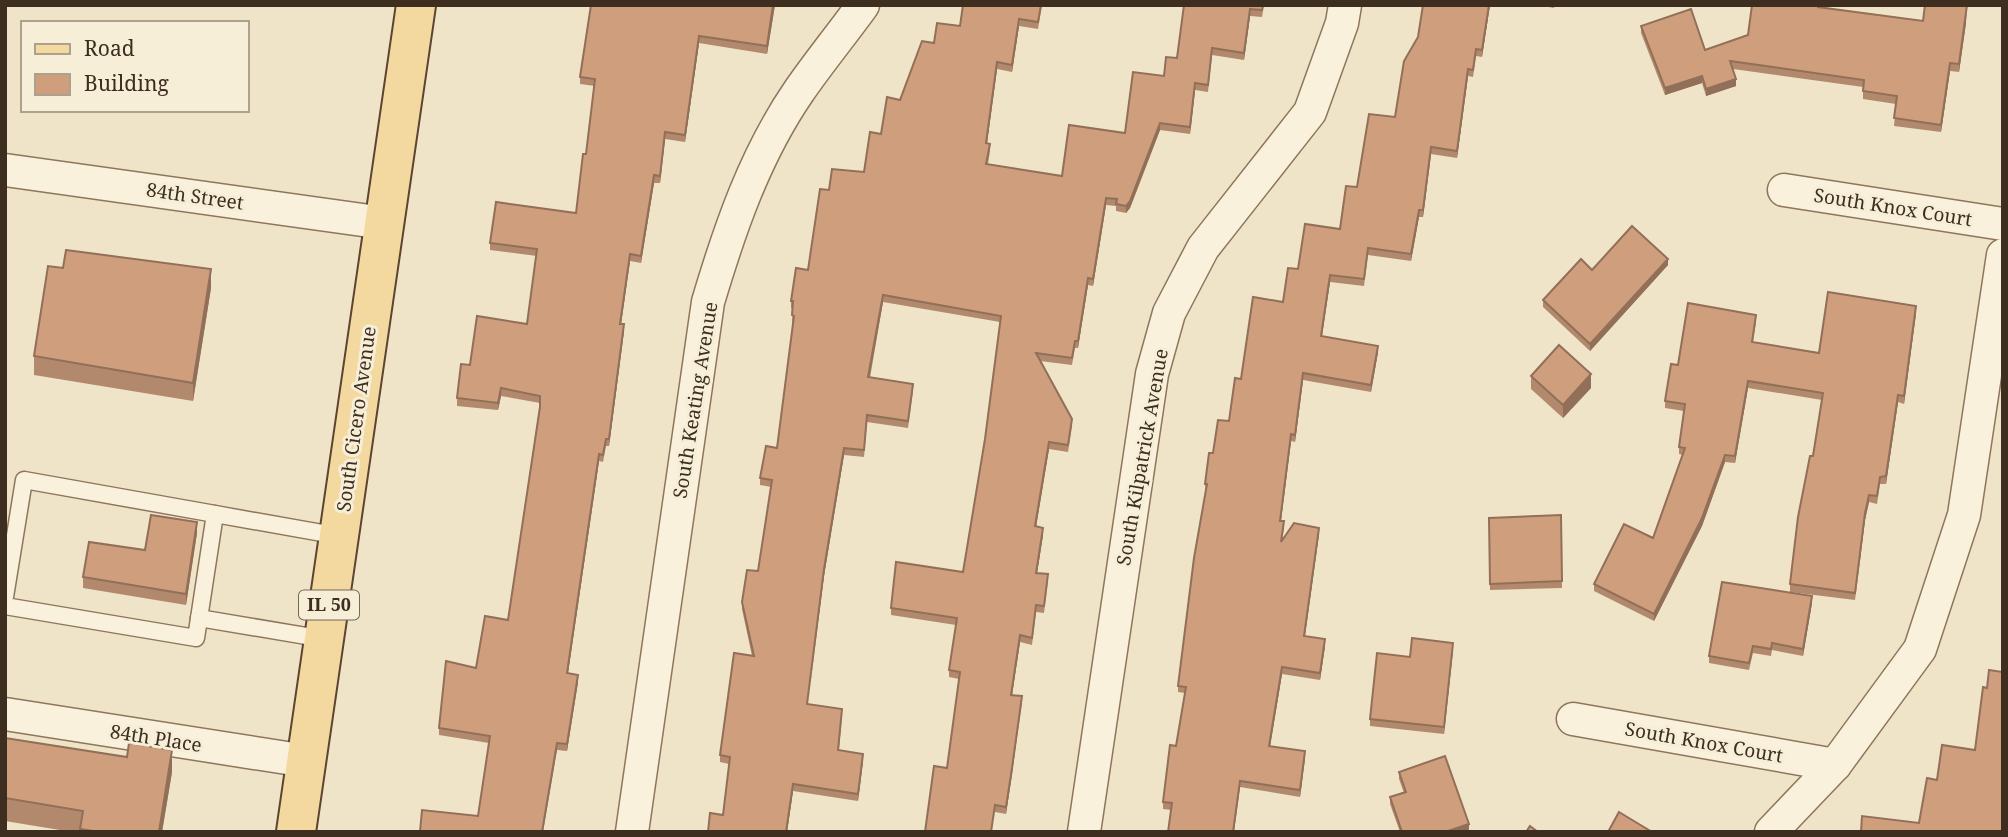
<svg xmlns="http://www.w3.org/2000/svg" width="2008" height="837" font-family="'Noto Serif',serif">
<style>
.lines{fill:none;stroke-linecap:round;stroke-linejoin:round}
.lane-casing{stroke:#8d765c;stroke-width:19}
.street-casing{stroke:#8d765c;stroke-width:35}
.primary-casing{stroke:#5b4430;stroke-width:42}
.lane{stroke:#faf1dc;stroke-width:16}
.street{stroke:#faf1dc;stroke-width:32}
.primary{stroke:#f3d9a0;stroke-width:38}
.wall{fill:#b2896c}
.shaded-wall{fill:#916f58}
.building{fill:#cf9f7d;stroke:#916f58;stroke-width:2}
.labels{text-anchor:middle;stroke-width:6;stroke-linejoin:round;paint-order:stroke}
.shield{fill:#f7eed8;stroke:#756857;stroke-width:2}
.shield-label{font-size:18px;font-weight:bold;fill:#3d2e20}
.street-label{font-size:19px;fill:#3d2e20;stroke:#f7eed8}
</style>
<rect width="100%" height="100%" fill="#f0e4c8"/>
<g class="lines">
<defs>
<g id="lane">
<path d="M 215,514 L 339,536"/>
<path d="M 5,597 L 24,480 L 215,514 L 196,638 L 5,606"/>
<path d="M 199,618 L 324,639"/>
</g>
<g id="street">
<path d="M 5,170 L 384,223"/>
<path d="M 1784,190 L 2003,224"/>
<path d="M 5,714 L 306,761"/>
<path d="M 1573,719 L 1835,765"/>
<path d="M 632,832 L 708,302 C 730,228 755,155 799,91 C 819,62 842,34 863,5"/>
<path d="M 1084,832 L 1152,374 L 1169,313 L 1203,248 L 1310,112 L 1342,23 L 1345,5"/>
<path d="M 1771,832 L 1835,765 L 1920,649 L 1964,515 L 2003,255"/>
</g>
<path id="primary" d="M 296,832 L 416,5"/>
</defs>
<use href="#lane" class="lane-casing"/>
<use href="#street" class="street-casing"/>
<use href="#primary" class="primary-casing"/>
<use href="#lane" class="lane"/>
<use href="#street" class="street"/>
<use href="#primary" class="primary"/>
</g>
<g class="wall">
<path d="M 591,5 L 775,5 L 767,54 L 699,43 L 685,142 L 665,139 L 660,183 L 654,183 L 641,263 L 630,261 L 621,324 L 624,331 L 609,446 L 606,446 L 603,462 L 599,461 L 568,673 L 578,682 L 567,751 L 557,750 L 478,816 L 489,743 L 439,735 L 439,728 L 508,620 L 540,403 L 501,396 L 498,410 L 457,406 L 457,398 L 470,365 L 527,324 L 537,256 L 490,250 L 490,243 L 576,213 L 586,154 L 595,86 L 580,84 L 580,77 Z"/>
<path d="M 963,5 L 1042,5 L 1038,29 L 1019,26 L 1012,72 L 997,69 L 987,143 L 990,151 L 988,164 L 1062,176 L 1125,133 L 1177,58 L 1184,5 L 1264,5 L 1262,17 L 1250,16 L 1244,60 L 1212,55 L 1208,92 L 1195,90 L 1190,134 L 1160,130 L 1130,208 L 1126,213 L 1116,211 L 1116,206 L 1106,205 L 1093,286 L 1088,285 L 1078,348 L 1075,348 L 1072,365 L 1040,361 L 1072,426 L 1068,452 L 1049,449 L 1036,527 L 1043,535 L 1037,573 L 1048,581 L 1044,613 L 1036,612 L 1032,645 L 1020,642 L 1012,695 L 1022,703 L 1006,814 L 995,812 L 947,768 L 959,679 L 949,677 L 949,670 L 956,625 L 891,615 L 891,608 L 963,572 L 985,439 L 1000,322 L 883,302 L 870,378 L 913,391 L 908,428 L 867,422 L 864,457 L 844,455 L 824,576 L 807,704 L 842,716 L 839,750 L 863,761 L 858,801 L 793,791 L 787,832 L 708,832 L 723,815 L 729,764 L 720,762 L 720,755 L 752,656 L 742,609 L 742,602 L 758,571 L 771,487 L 760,485 L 760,478 L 777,448 L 793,323 L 792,322 L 793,308 L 791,308 L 791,301 L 808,270 L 829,190 L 864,172 L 881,134 L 934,43 L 960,26 Z"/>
<path d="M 1490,5 L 1482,57 L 1476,56 L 1473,77 L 1468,76 L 1457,158 L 1431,154 L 1423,217 L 1419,217 L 1411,261 L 1368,255 L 1364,286 L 1330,282 L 1322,336 L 1378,352 L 1371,392 L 1303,380 L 1295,442 L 1291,441 L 1281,521 L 1284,528 L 1282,540 L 1319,534 L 1305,636 L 1325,646 L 1320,680 L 1282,674 L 1270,746 L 1305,758 L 1300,797 L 1240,787 L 1171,810 L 1163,809 L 1163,802 L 1176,746 L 1185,693 L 1178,692 L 1178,686 L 1206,491 L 1205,484 L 1213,453 L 1229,421 L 1241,379 L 1283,302 L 1298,269 L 1340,229 L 1357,187 L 1395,117 Z"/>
<path d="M 1537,5 L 1555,5 L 1554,8 Z"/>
<path d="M 1819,7 L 1923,21 L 1966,23 L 1959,72 L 1950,71 L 1941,132 L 1894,126 L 1896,104 L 1863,99 L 1863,87 L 1733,69 L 1736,86 L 1706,96 L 1702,83 L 1665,95 L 1641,33 L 1641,26 L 1705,50 L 1748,35 Z"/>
<path d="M 1668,265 L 1590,351 L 1543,307 L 1543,300 L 1592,270 Z"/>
<path d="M 211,288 L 193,401 L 34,375 L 34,356 Z"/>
<path d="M 1916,313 L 1904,404 L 1898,402 L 1886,484 L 1880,484 L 1877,504 L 1869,502 L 1865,520 L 1855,600 L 1790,592 L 1790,584 L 1822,400 L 1748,388 L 1735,463 L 1725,462 L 1702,526 L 1654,621 L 1594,591 L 1594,584 L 1653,538 L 1683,455 L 1679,454 L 1679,447 L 1684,411 L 1665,408 L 1665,401 L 1678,365 L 1756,322 L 1753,342 L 1819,353 Z"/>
<path d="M 1531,376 L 1591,388 L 1563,418 L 1531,389 Z"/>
<path d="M 1561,515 L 1562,588 L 1490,590 L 1489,518 Z"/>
<path d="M 197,533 L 186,605 L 83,588 L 83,577 L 145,550 Z"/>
<path d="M 1812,603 L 1803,656 L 1772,650 L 1771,656 L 1753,653 L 1749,670 L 1709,663 L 1709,656 Z"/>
<path d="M 1453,650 L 1444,734 L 1370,726 L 1370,719 L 1410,657 Z"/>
<path d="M 5,738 L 172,772 L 162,832 L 72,832 L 5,821 Z"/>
<path d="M 1399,772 L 1469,831 L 1465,832 L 1400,832 L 1390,804 L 1390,797 L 1404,793 L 1399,779 Z"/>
</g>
<g class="shaded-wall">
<path d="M 773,5 L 775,5 L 767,54 L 767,46 Z"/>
<path d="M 1489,5 L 1490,5 L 1482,57 L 1482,50 Z"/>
<path d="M 1967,5 L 1966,23 L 1959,72 L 1959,64 Z"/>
<path d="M 1250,9 L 1250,16 L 1244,60 L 1244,53 Z"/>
<path d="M 1019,19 L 1019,26 L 1012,72 L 1012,65 Z"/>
<path d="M 699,36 L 699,43 L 685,142 L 685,135 Z"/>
<path d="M 997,62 L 997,69 L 986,150 L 986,143 Z"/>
<path d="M 1950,63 L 1950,71 L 1941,132 L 1941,125 Z"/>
<path d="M 1468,69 L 1468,76 L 1457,158 L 1457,151 Z"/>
<path d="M 1702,76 L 1702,83 L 1665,95 L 1665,88 Z"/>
<path d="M 1736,79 L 1736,86 L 1706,96 L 1706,89 Z"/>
<path d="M 1195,83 L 1195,90 L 1190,134 L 1190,127 Z"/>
<path d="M 1160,123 L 1160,130 L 1130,208 L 1126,213 L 1126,206 Z"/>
<path d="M 665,132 L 665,139 L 660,183 L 660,176 Z"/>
<path d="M 1431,147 L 1431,154 L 1423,217 L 1423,210 Z"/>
<path d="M 654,175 L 654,183 L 641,263 L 641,256 Z"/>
<path d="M 1106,198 L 1106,205 L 1093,286 L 1093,279 Z"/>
<path d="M 1419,210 L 1419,217 L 1411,261 L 1411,254 Z"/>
<path d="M 630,254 L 630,261 L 620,331 L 620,324 Z"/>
<path d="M 1668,259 L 1668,265 L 1590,351 L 1590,344 Z"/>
<path d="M 211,269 L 211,288 L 193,401 L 193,383 Z"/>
<path d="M 1330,275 L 1330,282 L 1321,342 L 1321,336 Z"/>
<path d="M 1088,278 L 1088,285 L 1078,348 L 1078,341 Z"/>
<path d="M 883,295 L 883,302 L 868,384 L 868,377 Z"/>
<path d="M 1916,306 L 1916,313 L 1904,404 L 1904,396 Z"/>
<path d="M 624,324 L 624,331 L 609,446 L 609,439 Z"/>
<path d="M 1378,346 L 1378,352 L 1371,392 L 1371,385 Z"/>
<path d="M 1303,373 L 1303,380 L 1295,442 L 1295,435 Z"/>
<path d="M 1591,374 L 1591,388 L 1563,418 L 1563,405 Z"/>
<path d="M 1748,381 L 1748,388 L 1735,463 L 1735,456 Z"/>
<path d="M 501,388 L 501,396 L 498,410 L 498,403 Z"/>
<path d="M 1898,395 L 1898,402 L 1886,484 L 1886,476 Z"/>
<path d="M 1291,434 L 1291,441 L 1280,528 L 1280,521 Z"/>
<path d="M 1049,442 L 1049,449 L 1035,533 L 1035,526 Z"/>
<path d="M 844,448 L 844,455 L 824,576 L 807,711 L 824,569 Z"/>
<path d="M 599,454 L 599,461 L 567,680 L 567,673 Z"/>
<path d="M 1725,455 L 1725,462 L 1702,526 L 1654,621 L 1654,614 Z"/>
<path d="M 1869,495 L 1869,502 L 1865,520 L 1855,600 L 1865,513 Z"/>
<path d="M 197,522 L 197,533 L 186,605 L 186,594 Z"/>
<path d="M 1043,528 L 1043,535 L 1036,580 L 1036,573 Z"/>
<path d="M 1319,528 L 1319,534 L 1304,642 L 1304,636 Z"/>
<path d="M 1812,596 L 1812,603 L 1803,656 L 1803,649 Z"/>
<path d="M 1020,635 L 1020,642 L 1011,702 L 1011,695 Z"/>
<path d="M 1325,639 L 1325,646 L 1320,680 L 1320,673 Z"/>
<path d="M 1453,643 L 1453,650 L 1444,734 L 1444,727 Z"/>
<path d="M 1282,667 L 1282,674 L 1269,753 L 1269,746 Z"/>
<path d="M 578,675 L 578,682 L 567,751 L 567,744 Z"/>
<path d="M 1022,696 L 1012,775 L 1006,814 L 1006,807 Z"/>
<path d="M 557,743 L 557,750 L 543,832 L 542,832 Z"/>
<path d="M 172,750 L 172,772 L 162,832 L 159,832 Z"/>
<path d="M 1305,751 L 1305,758 L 1300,797 L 1300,790 Z"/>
<path d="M 863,754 L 863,761 L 858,801 L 858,794 Z"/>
<path d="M 1240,781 L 1240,787 L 1234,832 L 1233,832 Z"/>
<path d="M 793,784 L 793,791 L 787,832 L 786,832 Z"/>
<path d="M 1469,824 L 1469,831 L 1465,832 L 1445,832 Z"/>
</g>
<g class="building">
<path d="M 591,5 L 773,5 L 767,46 L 699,36 L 685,135 L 665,132 L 660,176 L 654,175 L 641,256 L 630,254 L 620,324 L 624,324 L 609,439 L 606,439 L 603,455 L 599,454 L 567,673 L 578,675 L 567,744 L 557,743 L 542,832 L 420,832 L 422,810 L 478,816 L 490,736 L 439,728 L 446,661 L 476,668 L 485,616 L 508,620 L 540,407 L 540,396 L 501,388 L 498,403 L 457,398 L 461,364 L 470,365 L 477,316 L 527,324 L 537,249 L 490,243 L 496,202 L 576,213 L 583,154 L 586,154 L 595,79 L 580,77 Z"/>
<path d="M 963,5 L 1041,5 L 1038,22 L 1019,19 L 1012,65 L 997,62 L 986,143 L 990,144 L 986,164 L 1062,176 L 1069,125 L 1125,133 L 1133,72 L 1164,76 L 1166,57 L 1177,58 L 1184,5 L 1263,5 L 1262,10 L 1250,9 L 1244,53 L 1212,48 L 1208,85 L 1195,83 L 1190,127 L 1160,123 L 1130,201 L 1126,206 L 1116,204 L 1117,199 L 1106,198 L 1093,279 L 1088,278 L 1078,341 L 1075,341 L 1072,358 L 1036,353 L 1072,419 L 1068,445 L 1049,442 L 1035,526 L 1043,528 L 1036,573 L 1048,574 L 1044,606 L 1036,605 L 1032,638 L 1020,635 L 1011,695 L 1022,696 L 1012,768 L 1006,807 L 995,805 L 991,832 L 925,832 L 934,766 L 947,768 L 960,672 L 949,670 L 957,618 L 891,608 L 896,562 L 963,572 L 985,439 L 1001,316 L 883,295 L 868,377 L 913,384 L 908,421 L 867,415 L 864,450 L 844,448 L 824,569 L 807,704 L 842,709 L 838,750 L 863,754 L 858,794 L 793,784 L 786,832 L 708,832 L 710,813 L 723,815 L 730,757 L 720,755 L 734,653 L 754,656 L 742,602 L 747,570 L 758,571 L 772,480 L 760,478 L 766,446 L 777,448 L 794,316 L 792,315 L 793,301 L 791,301 L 796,268 L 808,270 L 820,189 L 829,190 L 832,169 L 864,172 L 870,132 L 881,134 L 887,97 L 900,100 L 922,41 L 934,43 L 937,23 L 960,26 Z"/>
<path d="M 1423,5 L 1489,5 L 1482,50 L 1476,49 L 1473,70 L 1468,69 L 1457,151 L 1431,147 L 1423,210 L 1419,210 L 1411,254 L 1368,248 L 1364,279 L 1330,275 L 1321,336 L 1378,346 L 1371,385 L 1303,373 L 1295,435 L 1291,434 L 1280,521 L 1284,521 L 1281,542 L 1294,523 L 1319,528 L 1304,636 L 1325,639 L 1320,673 L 1282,667 L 1269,746 L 1305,751 L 1300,790 L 1240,781 L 1233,832 L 1168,832 L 1172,803 L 1163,802 L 1170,745 L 1176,746 L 1186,687 L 1178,686 L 1194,558 L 1207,484 L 1205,484 L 1209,453 L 1213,453 L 1218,420 L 1229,421 L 1235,378 L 1241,379 L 1253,297 L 1283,302 L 1288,268 L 1298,269 L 1305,224 L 1340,229 L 1346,186 L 1357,187 L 1369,114 L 1395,117 L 1404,61 L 1418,37 Z"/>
<path d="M 1752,5 L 1818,5 L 1818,7 L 1923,21 L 1925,5 L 1967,5 L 1959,64 L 1950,63 L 1941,125 L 1894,118 L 1897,96 L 1863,91 L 1864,80 L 1730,61 L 1736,79 L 1706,89 L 1702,76 L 1665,88 L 1641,26 L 1691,9 L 1705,50 L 1748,35 Z"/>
<path d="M 1632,226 L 1668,259 L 1590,344 L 1543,300 L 1581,259 L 1592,270 Z"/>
<path d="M 66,250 L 211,269 L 193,383 L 34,356 L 48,266 L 63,268 Z"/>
<path d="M 1828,292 L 1916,306 L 1904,396 L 1898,395 L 1886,476 L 1880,477 L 1877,496 L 1869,495 L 1865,513 L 1855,593 L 1790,584 L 1798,517 L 1810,456 L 1813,456 L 1823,393 L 1748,381 L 1735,456 L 1725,455 L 1702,518 L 1654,614 L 1594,584 L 1624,524 L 1653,538 L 1685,448 L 1679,447 L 1685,404 L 1665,401 L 1671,364 L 1678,365 L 1688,303 L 1756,315 L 1752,342 L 1819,353 Z"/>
<path d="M 1559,345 L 1591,374 L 1563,405 L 1531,376 Z"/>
<path d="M 151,515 L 197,522 L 186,594 L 83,577 L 89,542 L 145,550 Z"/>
<path d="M 1561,515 L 1562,581 L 1490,584 L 1489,518 Z"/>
<path d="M 1722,582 L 1812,596 L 1803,649 L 1772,643 L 1771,649 L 1753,646 L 1749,663 L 1709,656 Z"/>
<path d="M 1412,638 L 1453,643 L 1444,727 L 1370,719 L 1377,653 L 1410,657 Z"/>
<path d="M 1989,670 L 2003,672 L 2003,832 L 1861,832 L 1862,816 L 1919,823 L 1927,778 L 1937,780 L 1942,745 L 1975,750 L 1983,687 L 1987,688 Z"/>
<path d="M 5,738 L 127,757 L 129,743 L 172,750 L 159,832 L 100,832 L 80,829 L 83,811 L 5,798 Z"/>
<path d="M 1445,756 L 1469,824 L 1445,832 L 1402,832 L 1390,797 L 1406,792 L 1399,772 Z"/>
<path d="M 1619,812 L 1652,832 L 1608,832 Z"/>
<path d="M 1530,826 L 1538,832 L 1526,832 Z"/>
</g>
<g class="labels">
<rect class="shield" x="299" y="590.5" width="60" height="29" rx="5"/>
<g class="shield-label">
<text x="329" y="611">IL 50</text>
</g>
<g class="street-label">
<text transform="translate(195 196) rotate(8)" y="7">84th Street</text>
<text transform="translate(1893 207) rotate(9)" y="7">South Knox Court</text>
<text transform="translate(695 400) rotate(-81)" y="7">South Keating Avenue</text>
<text transform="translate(356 419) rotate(-82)" y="7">South Cicero Avenue</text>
<text transform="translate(1142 457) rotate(-80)" y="7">South Kilpatrick Avenue</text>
<text transform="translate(156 738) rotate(9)" y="7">84th Place</text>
<text transform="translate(1704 742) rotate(10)" y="7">South Knox Court</text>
</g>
</g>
<rect width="2008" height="837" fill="none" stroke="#3d2e20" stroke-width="14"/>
<rect x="21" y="21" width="228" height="91" fill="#f7eed8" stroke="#ada18e" stroke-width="2"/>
<rect x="35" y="44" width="35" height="10" fill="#f3d9a0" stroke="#ada18e" stroke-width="2"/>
<text x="84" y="56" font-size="21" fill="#3d2e20">Road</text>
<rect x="35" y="74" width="35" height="21" fill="#cf9f7d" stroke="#ada18e" stroke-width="2"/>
<text x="84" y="91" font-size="21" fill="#3d2e20">Building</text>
</svg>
